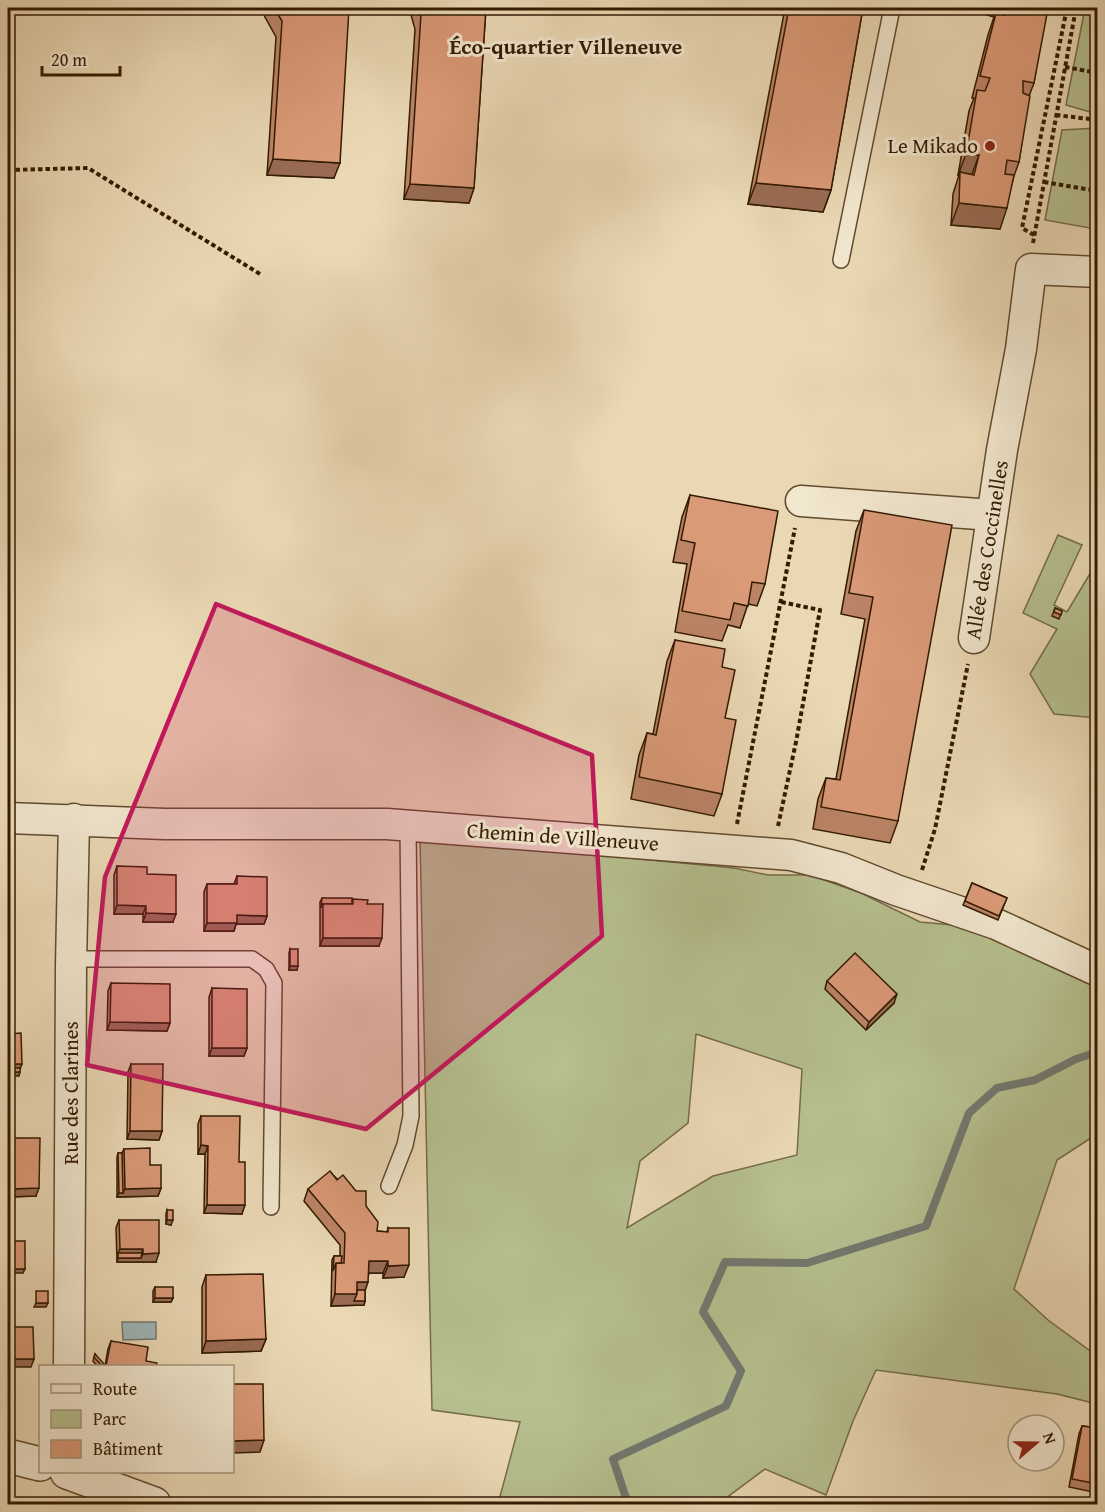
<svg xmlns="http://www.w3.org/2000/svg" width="1105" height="1512" font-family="'Gentium Book Plus',serif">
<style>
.green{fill:#b6bf8e;stroke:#746c48;stroke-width:1.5;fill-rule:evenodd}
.water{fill:#9db7b9;stroke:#737870;stroke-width:1.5}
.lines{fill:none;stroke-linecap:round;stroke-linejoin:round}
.stream{stroke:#737870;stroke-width:8}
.service-casing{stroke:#614a2e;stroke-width:18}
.minor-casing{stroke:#614a2e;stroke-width:33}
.tertiary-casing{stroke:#614a2e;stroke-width:36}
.path{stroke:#331a02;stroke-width:4;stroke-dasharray:4.5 3;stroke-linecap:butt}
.service{stroke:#f1e6ce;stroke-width:15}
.minor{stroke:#f1e6ce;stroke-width:30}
.tertiary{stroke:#f1e6ce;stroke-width:33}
.wall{fill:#bb8466;stroke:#331a02;stroke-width:1.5}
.shaded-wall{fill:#996b53;stroke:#331a02;stroke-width:1.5}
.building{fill:#da9977;stroke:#331a02;stroke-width:1.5}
.marked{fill:#c2185b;fill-opacity:0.2;stroke:#c2185b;stroke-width:4.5;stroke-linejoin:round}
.poi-dot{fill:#8f2418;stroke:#f1e6ce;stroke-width:2}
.labels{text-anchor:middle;stroke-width:6;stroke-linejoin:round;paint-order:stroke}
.poi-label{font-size:21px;fill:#331a02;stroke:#f1e6ce;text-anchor:end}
.street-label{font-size:21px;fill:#331a02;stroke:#f1e6ce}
.neighbourhood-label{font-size:22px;font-weight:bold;fill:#331a02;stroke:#f1e6ce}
</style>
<rect width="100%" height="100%" fill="#ead8b4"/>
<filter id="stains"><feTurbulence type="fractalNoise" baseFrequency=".00333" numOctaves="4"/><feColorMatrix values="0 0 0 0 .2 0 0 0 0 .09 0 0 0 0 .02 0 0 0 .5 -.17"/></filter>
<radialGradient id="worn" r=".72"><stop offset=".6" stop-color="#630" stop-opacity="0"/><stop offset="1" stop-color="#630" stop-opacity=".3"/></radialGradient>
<g class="green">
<path d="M 1085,8 L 1093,10 L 1093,18 L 1097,19 L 1097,114 L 1066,105 Z"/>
<path d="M 1097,128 L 1098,217 L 1095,229 L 1045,220 L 1062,130 Z"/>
<path d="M 1058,535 L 1082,545 L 1054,605 L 1067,612 L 1097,562 L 1097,718 L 1054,714 L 1030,674 L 1057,629 L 1023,613 Z"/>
<path d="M 420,838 L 734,868 L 768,875 L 810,875 L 861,893 L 920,922 L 964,926 L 1097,982 L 1097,1134 L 1057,1160 L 1014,1289 L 1048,1320 L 1097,1356 L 1097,1404 L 1057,1394 L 876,1370 L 853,1421 L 826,1495 L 765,1469 L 718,1504 L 498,1504 L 520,1422 L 432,1410 ZM 696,1034 L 802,1069 L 797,1155 L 713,1176 L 627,1228 L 640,1161 L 688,1123 Z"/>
</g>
<path class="water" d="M 122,1322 L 156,1322 L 156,1339 L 123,1340 Z"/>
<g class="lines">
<path class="stream" d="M 628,1504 L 613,1459 L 726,1406 L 741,1371 L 703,1312 L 725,1262 L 807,1263 L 926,1226 L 969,1113 L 997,1088 L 1035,1080 L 1076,1059 L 1098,1052"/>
<defs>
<g id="service">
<path d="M 841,260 L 892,8"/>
<path d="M 71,959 L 252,959 L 266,969 L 274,983 L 271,1207"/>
<path d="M 389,1186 L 405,1145 L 411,1116 L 408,826"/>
</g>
<g id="minor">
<path d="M 801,501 L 992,515"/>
<path d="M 974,638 L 1002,450 L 1021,349 L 1031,269 L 1098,272"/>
<path d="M 8,818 L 165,824 L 387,824 L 791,855 L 841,868 L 896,890 L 996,924 L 1098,971"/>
<path d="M 69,1366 L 71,966 L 74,819"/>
</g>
<g id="tertiary">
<path d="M 8,1456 L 40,1464"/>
<path d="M 67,1472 L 154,1504"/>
</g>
</defs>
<use href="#service" class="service-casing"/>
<use href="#minor" class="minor-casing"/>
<use href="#tertiary" class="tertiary-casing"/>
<g class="path">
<path d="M 1065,67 L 1098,73"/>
<path d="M 1056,115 L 1098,120"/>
<path d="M 8,170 L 88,168 L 260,274"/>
<path d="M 1044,182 L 1098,191"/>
<path d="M 1034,235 L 1022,228 L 1067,8"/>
<path d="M 1033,243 L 1076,8"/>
<path d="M 737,824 L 795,528"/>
<path d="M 778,826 L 796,742 L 820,610 L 781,602"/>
<path d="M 922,870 L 935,829 L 968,664"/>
</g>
<use href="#service" class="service"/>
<use href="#minor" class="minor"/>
<use href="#tertiary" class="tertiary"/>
</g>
<g class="wall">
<path d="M 260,8 L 349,8 L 334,178 L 267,175 L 276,37 Z"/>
<path d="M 409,8 L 486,8 L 474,188 L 469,203 L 404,199 L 415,29 Z"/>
<path d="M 785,8 L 863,8 L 831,190 L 823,212 L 748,204 Z"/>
<path d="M 990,8 L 1047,8 L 1045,13 L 1034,83 L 1029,96 L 1019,162 L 1014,176 L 1000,229 L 951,225 L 953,194 L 959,175 L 958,175 L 969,111 L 974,98 L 972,98 L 988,35 L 994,17 L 987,15 Z"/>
<path d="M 690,495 L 765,584 L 757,606 L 748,604 L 740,628 L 728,625 L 722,641 L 675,632 L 687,564 L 673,562 L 682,517 Z"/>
<path d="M 864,510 L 898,821 L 890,843 L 813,829 L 818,799 L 826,778 L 836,779 L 865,619 L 841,614 L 856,531 Z"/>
<path d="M 1055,608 L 1062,611 L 1059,619 L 1052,616 Z"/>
<path d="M 675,640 L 722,667 L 725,718 L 722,794 L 714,816 L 631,799 L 639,755 L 647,733 L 653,734 L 667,661 Z"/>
<path d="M 117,866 L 147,874 L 173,922 L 143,922 L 143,914 L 114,914 L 114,875 Z"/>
<path d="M 237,876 L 267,916 L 264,924 L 236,924 L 234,931 L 204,931 L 204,892 L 207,884 L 234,884 Z"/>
<path d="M 972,883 L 1007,898 L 998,920 L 963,905 Z"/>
<path d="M 322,898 L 352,903 L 353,899 L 367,904 L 379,946 L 320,946 L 320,902 Z"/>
<path d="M 290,949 L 297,970 L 289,970 L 289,953 Z"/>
<path d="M 827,981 L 894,1003 L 866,1030 L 825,989 Z"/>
<path d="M 111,983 L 170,1023 L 167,1031 L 107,1030 L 108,991 Z"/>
<path d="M 212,988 L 247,1048 L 244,1056 L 209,1056 L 209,997 Z"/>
<path d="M 131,1064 L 162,1131 L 159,1140 L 127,1139 L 128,1072 Z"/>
<path d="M 201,1116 L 239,1162 L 242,1214 L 204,1213 L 205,1154 L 198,1154 L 198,1124 Z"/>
<path d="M 11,1138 L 36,1196 L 8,1197 L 8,1147 Z"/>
<path d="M 124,1149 L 150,1165 L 161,1188 L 158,1196 L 117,1197 L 117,1157 L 118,1153 L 122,1153 Z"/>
<path d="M 332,1174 L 366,1206 L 377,1231 L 387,1232 L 388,1228 L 404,1277 L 383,1278 L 383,1273 L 369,1273 L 365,1290 L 365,1301 L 364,1305 L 331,1306 L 332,1260 L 334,1256 L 340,1256 L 340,1245 L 304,1201 L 308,1189 Z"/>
<path d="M 167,1210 L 171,1225 L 166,1224 L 166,1214 Z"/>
<path d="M 119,1220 L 156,1262 L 117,1262 L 116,1228 Z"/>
<path d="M 206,1275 L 266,1339 L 261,1351 L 202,1353 L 202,1287 Z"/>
<path d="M 155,1287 L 173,1298 L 171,1302 L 153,1302 L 153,1291 Z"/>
<path d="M 111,1341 L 146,1361 L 156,1366 L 105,1366 L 108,1349 Z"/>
<path d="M 95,1354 L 103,1366 L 97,1366 L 93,1361 Z"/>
<path d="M 1082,1426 L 1098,1428 L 1098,1493 L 1069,1487 L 1079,1434 Z"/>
</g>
<g class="shaded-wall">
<path d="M 966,154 L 979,155 L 971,177 L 960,172 L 959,175 L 958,175 Z"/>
<path d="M 273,159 L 340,163 L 334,178 L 267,175 Z"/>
<path d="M 756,183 L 831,190 L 823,212 L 748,204 Z"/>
<path d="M 410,184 L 474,188 L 469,203 L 404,199 Z"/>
<path d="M 959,203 L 1007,208 L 1000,229 L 951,225 Z"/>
<path d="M 117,905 L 146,906 L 143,914 L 114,914 Z"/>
<path d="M 146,913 L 176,914 L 173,922 L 143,922 Z"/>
<path d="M 237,915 L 267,916 L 264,924 L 236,924 L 234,931 L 204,931 L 207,923 Z"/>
<path d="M 323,938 L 382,938 L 379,946 L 320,946 Z"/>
<path d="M 290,966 L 298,966 L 297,970 L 289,970 Z"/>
<path d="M 897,994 L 894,1003 L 866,1030 L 869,1022 Z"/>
<path d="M 110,1022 L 170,1023 L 167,1031 L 107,1030 Z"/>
<path d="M 212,1048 L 247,1048 L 244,1056 L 209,1056 Z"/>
<path d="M 8,1064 L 22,1064 L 19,1072 L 8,1072 Z"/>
<path d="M 8,1072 L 20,1072 L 19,1076 L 8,1076 Z"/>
<path d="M 130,1131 L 162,1131 L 159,1140 L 127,1139 Z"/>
<path d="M 201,1145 L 208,1146 L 205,1154 L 198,1154 Z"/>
<path d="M 39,1188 L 36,1196 L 8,1197 L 11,1189 Z"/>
<path d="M 161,1188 L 158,1196 L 117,1197 L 119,1193 L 123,1193 L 125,1189 Z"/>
<path d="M 207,1205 L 245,1205 L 242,1214 L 204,1213 Z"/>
<path d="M 167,1220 L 173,1220 L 171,1225 L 166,1224 Z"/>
<path d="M 120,1249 L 143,1249 L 140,1257 L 118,1253 Z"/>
<path d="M 159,1253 L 156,1262 L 117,1262 L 118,1258 L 141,1258 L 143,1254 Z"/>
<path d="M 369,1261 L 388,1261 L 383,1273 L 364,1273 Z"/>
<path d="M 409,1265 L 404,1277 L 383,1278 L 388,1266 Z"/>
<path d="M 8,1269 L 25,1269 L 23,1273 L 8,1273 Z"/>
<path d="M 357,1282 L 368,1282 L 364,1294 L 365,1301 L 364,1305 L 331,1306 L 335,1294 Z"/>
<path d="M 155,1298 L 173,1298 L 171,1302 L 153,1302 Z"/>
<path d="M 36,1303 L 48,1303 L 46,1307 L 34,1307 Z"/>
<path d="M 266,1339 L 261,1351 L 202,1353 L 206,1341 Z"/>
<path d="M 8,1359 L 34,1359 L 31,1367 L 8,1367 Z"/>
<path d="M 264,1440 L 260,1452 L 232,1453 L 232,1441 Z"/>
</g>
<g class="building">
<path d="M 274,8 L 349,8 L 340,163 L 273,159 L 282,21 Z"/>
<path d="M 419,8 L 486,8 L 474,188 L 410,184 L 421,14 Z"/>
<path d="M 789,8 L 863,8 L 831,190 L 756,183 Z"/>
<path d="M 1007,8 L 1039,8 L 1038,10 L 1047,14 L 1034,83 L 1023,81 L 1023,93 L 1030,96 L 1019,162 L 1007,160 L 1005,174 L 1014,175 L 1007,208 L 959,203 L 960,172 L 974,175 L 979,155 L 966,154 L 977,90 L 985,91 L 990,78 L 980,76 L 996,13 L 1005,15 Z"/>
<path d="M 690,495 L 778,511 L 765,584 L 752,582 L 748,606 L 734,603 L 730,620 L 682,611 L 695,543 L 681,540 Z"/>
<path d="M 864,510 L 952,525 L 898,821 L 821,807 L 826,778 L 840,780 L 873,597 L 849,593 Z"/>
<path d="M 1055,608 L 1062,611 L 1061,615 L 1054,612 Z"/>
<path d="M 675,640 L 725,649 L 722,667 L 735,670 L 725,718 L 736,720 L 722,794 L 639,777 L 647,733 L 656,735 Z"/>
<path d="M 117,866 L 147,867 L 147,874 L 176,875 L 176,914 L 146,913 L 146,906 L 117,905 Z"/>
<path d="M 237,876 L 267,877 L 267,916 L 237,915 L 237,923 L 207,923 L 207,884 L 237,884 Z"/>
<path d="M 972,883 L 1007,898 L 999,916 L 965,901 Z"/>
<path d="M 322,898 L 352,898 L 352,904 L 323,904 L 321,908 Z"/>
<path d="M 353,899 L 368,900 L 367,904 L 383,904 L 382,938 L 323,938 L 323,904 L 353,904 Z"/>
<rect x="290" y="949" width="8" height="17"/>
<path d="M 855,953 L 897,994 L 869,1022 L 827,981 Z"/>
<path d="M 111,983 L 170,984 L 170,1023 L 110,1022 Z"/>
<path d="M 212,988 L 247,989 L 247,1048 L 212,1048 Z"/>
<path d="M 21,1033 L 22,1064 L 8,1064 L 8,1034 Z"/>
<path d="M 131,1064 L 163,1064 L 162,1131 L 130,1131 Z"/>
<rect x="8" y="1068" width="12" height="4"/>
<path d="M 201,1116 L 240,1116 L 239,1162 L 245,1162 L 245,1205 L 207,1205 L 208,1146 L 201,1145 Z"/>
<path d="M 11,1138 L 40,1138 L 39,1188 L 11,1189 Z"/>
<path d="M 150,1148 L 150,1165 L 161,1165 L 161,1188 L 125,1189 L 124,1149 Z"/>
<path d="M 118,1153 L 122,1153 L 123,1193 L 119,1193 Z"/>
<path d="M 330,1171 L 337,1180 L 343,1175 L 356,1191 L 366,1191 L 366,1206 L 378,1222 L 377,1231 L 388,1232 L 388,1228 L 409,1228 L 409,1265 L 388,1266 L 388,1261 L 369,1261 L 368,1282 L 357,1282 L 357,1294 L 335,1294 L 336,1263 L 344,1263 L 345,1233 L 308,1189 Z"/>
<rect x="167" y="1210" width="6" height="10"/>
<path d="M 119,1220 L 159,1220 L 159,1253 L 143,1254 L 143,1249 L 120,1249 Z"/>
<rect x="8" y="1241" width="17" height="28"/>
<path d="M 118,1253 L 142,1253 L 141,1258 L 118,1258 Z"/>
<path d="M 334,1256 L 342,1256 L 341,1263 L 336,1263 L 333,1271 Z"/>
<path d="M 263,1274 L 266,1339 L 206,1341 L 206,1275 Z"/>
<rect x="155" y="1287" width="18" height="11"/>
<path d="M 357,1290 L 365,1290 L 365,1301 L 354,1301 L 357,1294 Z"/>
<rect x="36" y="1291" width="12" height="12"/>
<path d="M 8,1327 L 33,1327 L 34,1359 L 8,1359 Z"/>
<path d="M 111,1341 L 148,1347 L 146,1361 L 157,1363 L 156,1366 L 106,1366 Z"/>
<path d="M 95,1354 L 104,1364 L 102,1366 L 94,1357 Z"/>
<path d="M 232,1384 L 263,1384 L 264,1440 L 232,1441 Z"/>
<path d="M 1082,1426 L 1098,1428 L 1098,1484 L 1072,1479 Z"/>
</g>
<path class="marked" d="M 216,604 L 592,755 L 602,936 L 366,1129 L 87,1065 L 105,877 Z"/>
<circle class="poi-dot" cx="990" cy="146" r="6"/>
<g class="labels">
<g class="poi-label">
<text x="978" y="153">Le Mikado</text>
</g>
<g class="street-label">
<text transform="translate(987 550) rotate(-81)" y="7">Allée des Coccinelles</text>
<text transform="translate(563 837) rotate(4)" y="7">Chemin de Villeneuve</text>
<text transform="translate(71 1093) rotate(-90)" y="7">Rue des Clarines</text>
</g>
<g class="neighbourhood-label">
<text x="566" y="54">Éco-quartier Villeneuve</text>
</g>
</g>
<rect width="1105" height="1512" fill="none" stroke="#ead8b4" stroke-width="30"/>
<rect x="9" y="9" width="1087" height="1494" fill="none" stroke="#331a02" stroke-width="3"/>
<rect x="15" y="15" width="1075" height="1482" fill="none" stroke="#331a02" stroke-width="1.5"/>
<rect x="39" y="1365" width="195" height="108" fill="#f1e6ce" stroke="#a5947c" stroke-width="1.5"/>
<rect x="51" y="1384" width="30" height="9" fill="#f1e6ce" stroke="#a5947c" stroke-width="1.5"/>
<text x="93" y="1395" font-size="18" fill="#331a02">Route</text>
<rect x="51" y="1410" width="30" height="18" fill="#b6bf8e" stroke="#a5947c" stroke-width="1.5"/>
<text x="93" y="1425" font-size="18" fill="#331a02">Parc</text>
<rect x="51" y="1440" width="30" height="18" fill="#da9977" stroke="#a5947c" stroke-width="1.5"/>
<text x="93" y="1455" font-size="18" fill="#331a02">Bâtiment</text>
<g transform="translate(1036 1443) rotate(70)"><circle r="28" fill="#f1e6ce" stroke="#a5947c" stroke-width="1.5"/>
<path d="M0-4.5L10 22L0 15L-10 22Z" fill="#8f2418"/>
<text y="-9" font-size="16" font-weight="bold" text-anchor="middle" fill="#331a02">N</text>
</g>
<path d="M42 66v9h78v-9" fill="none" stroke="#331a02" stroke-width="3"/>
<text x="51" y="66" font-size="18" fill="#331a02" stroke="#f1e6ce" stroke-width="4.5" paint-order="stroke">20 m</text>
<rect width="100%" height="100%" filter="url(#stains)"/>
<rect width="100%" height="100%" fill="url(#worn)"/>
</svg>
